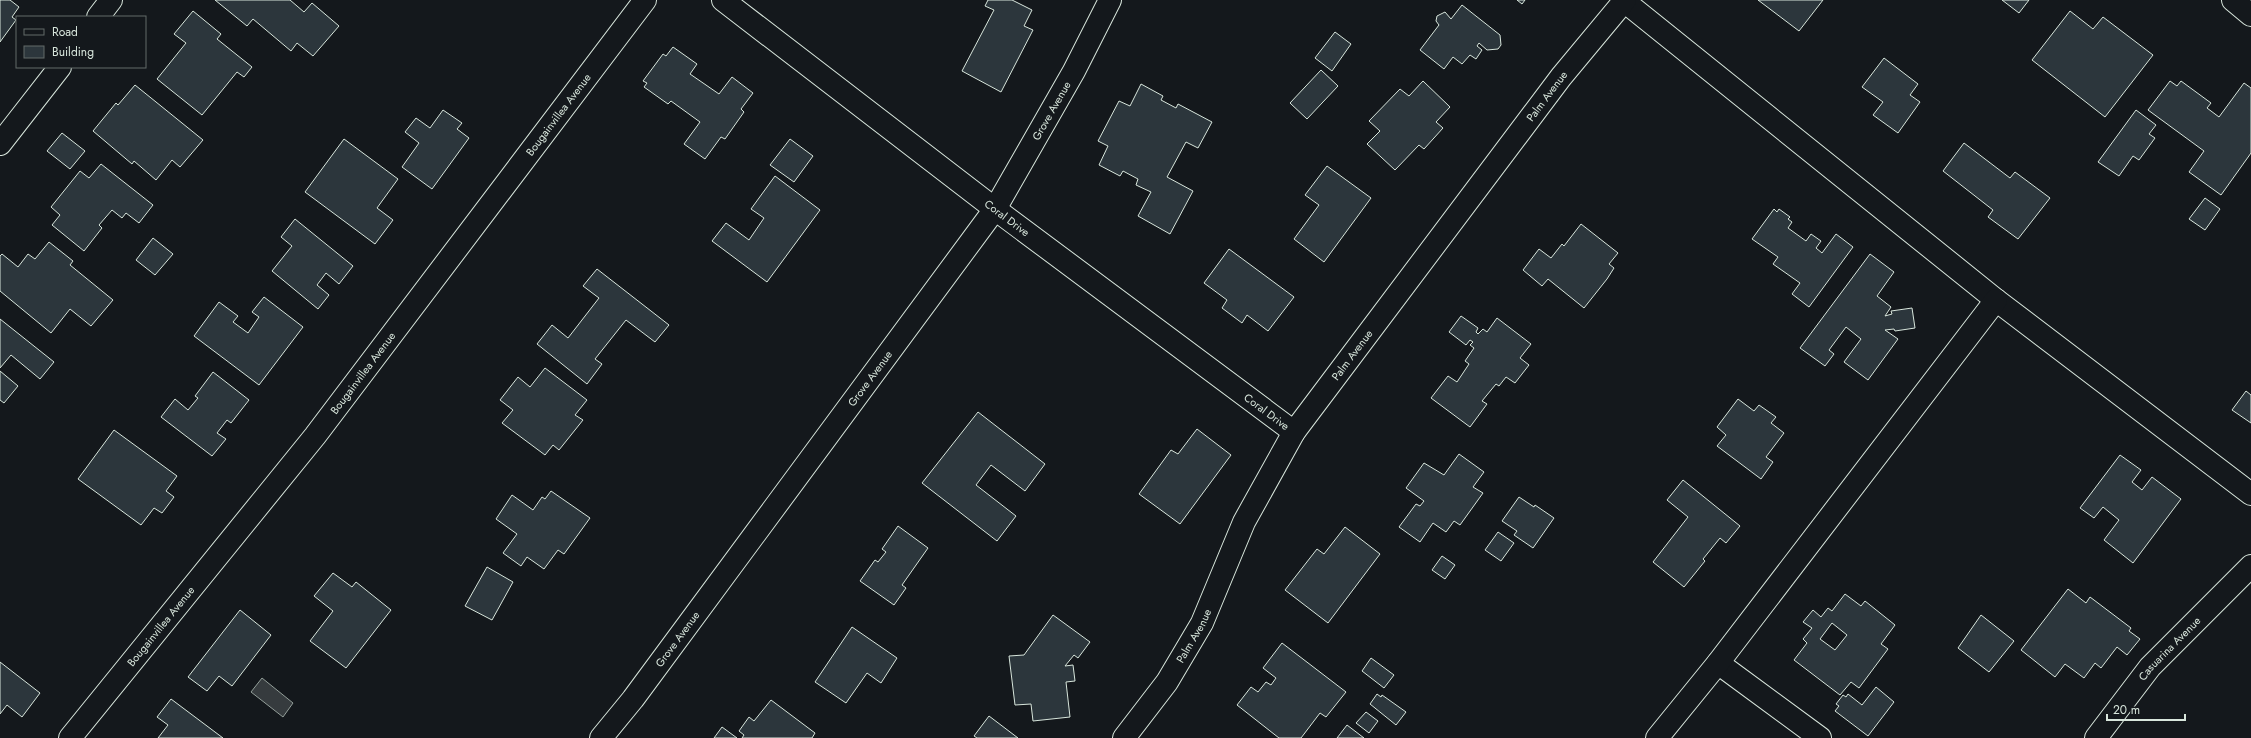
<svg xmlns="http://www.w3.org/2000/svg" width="2251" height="738" font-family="Jost,sans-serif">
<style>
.water{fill:#363b3e;stroke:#939e99}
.building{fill:#2c363c;stroke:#d8e6dc;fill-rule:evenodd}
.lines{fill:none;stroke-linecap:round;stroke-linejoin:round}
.street-casing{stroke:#d8e6dc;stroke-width:24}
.street{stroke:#14181c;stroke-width:22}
.labels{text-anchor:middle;stroke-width:3;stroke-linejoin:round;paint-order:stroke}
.street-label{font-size:11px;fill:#d8e6dc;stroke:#14181c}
</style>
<rect width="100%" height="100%" fill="#14181c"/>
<path class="water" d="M 262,678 L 293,703 L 283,717 L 251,692 Z"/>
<g class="building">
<path d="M 0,0 L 10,0 L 19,7 L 12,17 L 16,20 L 0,42 Z"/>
<path d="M 215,0 L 290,0 L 304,12 L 312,3 L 339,26 L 313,56 L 297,43 L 291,51 L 253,19 L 247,26 Z"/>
<path d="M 988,0 L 1012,0 L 1032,10 L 1024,26 L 1033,30 L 1001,92 L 962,71 L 994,10 L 985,6 Z"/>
<path d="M 1517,0 L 1525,0 L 1522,4 Z"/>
<path d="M 1758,0 L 1823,0 L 1799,31 Z"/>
<path d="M 2002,0 L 2029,0 L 2019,13 Z"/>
<path d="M 1462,5 L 1500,35 L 1501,45 L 1498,49 L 1487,50 L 1479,43 L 1477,46 L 1482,50 L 1476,59 L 1470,55 L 1462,64 L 1453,57 L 1444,69 L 1420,50 L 1439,25 L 1436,21 L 1437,16 L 1445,12 L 1451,19 Z"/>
<path d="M 193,11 L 221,34 L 217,39 L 252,67 L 244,77 L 237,72 L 202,115 L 157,79 L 186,43 L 174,34 Z"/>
<path d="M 2070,11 L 2093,29 L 2103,17 L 2153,55 L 2105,117 L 2032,60 Z"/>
<path d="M 1335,32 L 1351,44 L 1332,71 L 1315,58 Z"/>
<path d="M 673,47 L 697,64 L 690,74 L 719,94 L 732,77 L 753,93 L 741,109 L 744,112 L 725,139 L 721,137 L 705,159 L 684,144 L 700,122 L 671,101 L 668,104 L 644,87 L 647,83 L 643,81 L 663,54 L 666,56 Z"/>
<path d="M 1884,58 L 1918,84 L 1910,95 L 1920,102 L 1898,133 L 1873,115 L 1883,102 L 1862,87 Z"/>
<path d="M 1321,70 L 1338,86 L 1307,119 L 1290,103 Z"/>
<path d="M 1423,81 L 1450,107 L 1436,122 L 1443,128 L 1424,149 L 1419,145 L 1395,170 L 1367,144 L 1380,131 L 1369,121 L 1400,89 L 1409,96 Z"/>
<path d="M 2170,81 L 2177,86 L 2181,81 L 2211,103 L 2207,108 L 2219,117 L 2244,83 L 2251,88 L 2251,153 L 2221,195 L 2189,172 L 2204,151 L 2148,110 Z"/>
<path d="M 1141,84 L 1163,96 L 1161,100 L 1176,108 L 1178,104 L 1212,122 L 1198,148 L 1186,142 L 1167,177 L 1193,191 L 1170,234 L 1138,216 L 1151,192 L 1136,185 L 1138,179 L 1123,171 L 1120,176 L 1099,165 L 1108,146 L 1098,141 L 1119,101 L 1130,106 Z"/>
<path d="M 135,85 L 203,140 L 180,167 L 172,160 L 156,180 L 134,161 L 132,164 L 93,131 L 116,103 L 118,105 Z"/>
<path d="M 443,110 L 462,123 L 457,129 L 469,138 L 432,189 L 402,167 L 419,143 L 405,132 L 416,118 L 430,128 Z"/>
<path d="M 2136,110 L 2156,125 L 2149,134 L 2155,138 L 2139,160 L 2133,156 L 2119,176 L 2098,162 Z"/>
<path d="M 62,133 L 85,151 L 70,169 L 47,151 Z"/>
<path d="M 344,139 L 398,179 L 377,208 L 393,220 L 375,244 L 305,192 Z"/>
<path d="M 790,139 L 813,156 L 794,182 L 770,165 Z"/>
<path d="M 1964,143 L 2010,178 L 2015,172 L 2050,198 L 2018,239 L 1988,217 L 1993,210 L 1943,171 Z"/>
<path d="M 101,164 L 153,205 L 139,223 L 126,213 L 122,218 L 112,210 L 99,225 L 102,228 L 84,251 L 52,225 L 60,215 L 51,207 L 80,171 L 89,178 Z"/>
<path d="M 1327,166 L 1371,198 L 1324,262 L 1294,239 L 1319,205 L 1305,195 Z"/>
<path d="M 775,176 L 820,210 L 767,282 L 712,241 L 726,223 L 749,240 L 764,218 L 751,209 Z"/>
<path d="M 2205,198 L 2220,209 L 2205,230 L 2189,219 Z"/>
<path d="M 1774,209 L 1777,212 L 1779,209 L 1790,217 L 1788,219 L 1792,222 L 1788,228 L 1806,241 L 1811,234 L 1821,241 L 1816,248 L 1822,253 L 1836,234 L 1853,247 L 1809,307 L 1792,294 L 1800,283 L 1773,264 L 1778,257 L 1752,239 Z"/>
<path d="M 295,219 L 353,266 L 339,284 L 326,273 L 317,285 L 329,295 L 318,309 L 272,271 L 292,246 L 281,237 Z"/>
<path d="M 1581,224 L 1618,253 L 1609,264 L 1614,268 L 1607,279 L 1584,308 L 1548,279 L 1542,286 L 1523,270 L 1539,249 L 1551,258 L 1562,244 L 1564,246 Z"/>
<path d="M 153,238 L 173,254 L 155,275 L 136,260 Z"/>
<path d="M 49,242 L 73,261 L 70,265 L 113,300 L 91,326 L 70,309 L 51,333 L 0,291 L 0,256 L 2,254 L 18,267 L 28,254 L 35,259 Z"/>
<path d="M 1229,249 L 1294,297 L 1268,331 L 1247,315 L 1242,323 L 1222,308 L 1227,300 L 1204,283 Z"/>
<path d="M 1870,254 L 1894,272 L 1877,296 L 1891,307 L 1885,316 L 1892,314 L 1891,311 L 1912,308 L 1915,328 L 1895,331 L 1894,329 L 1885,330 L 1898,339 L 1868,380 L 1844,362 L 1861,339 L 1846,327 L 1829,350 L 1834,354 L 1825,366 L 1800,348 Z"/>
<path d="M 597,269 L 669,325 L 655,342 L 626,320 L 595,359 L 602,364 L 587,384 L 537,344 L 552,325 L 568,338 L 599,298 L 583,286 Z"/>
<path d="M 264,297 L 303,327 L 259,385 L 194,336 L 219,302 L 238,316 L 233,322 L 248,333 L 259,317 L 252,312 Z"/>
<path d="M 1461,316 L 1478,328 L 1476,332 L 1478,334 L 1483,329 L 1487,332 L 1497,318 L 1531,344 L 1520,358 L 1529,365 L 1515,383 L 1506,377 L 1499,386 L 1496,384 L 1482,401 L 1487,404 L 1470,427 L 1431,398 L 1448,376 L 1457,382 L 1469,364 L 1465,361 L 1474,348 L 1470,345 L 1473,342 L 1470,340 L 1466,345 L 1449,332 Z"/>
<path d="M 0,319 L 54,362 L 40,379 L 11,355 L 0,368 Z"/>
<path d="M 545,368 L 587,400 L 575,415 L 583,420 L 559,450 L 553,445 L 545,455 L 502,423 L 513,410 L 500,400 L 518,377 L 530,387 Z"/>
<path d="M 0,371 L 18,386 L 4,403 L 0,400 Z"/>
<path d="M 213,372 L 249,400 L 231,423 L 227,420 L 217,433 L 226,439 L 212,456 L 161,417 L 175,399 L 188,410 L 198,398 L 195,396 Z"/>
<path d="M 2246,391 L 2251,395 L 2251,423 L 2232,410 Z"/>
<path d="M 1738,399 L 1754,411 L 1759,405 L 1776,417 L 1771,423 L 1784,433 L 1766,457 L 1773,462 L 1761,479 L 1717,446 L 1726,435 L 1717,427 Z"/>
<path d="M 978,412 L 1045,464 L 1025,491 L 991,465 L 976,485 L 1016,516 L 997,541 L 922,483 Z"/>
<path d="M 1197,429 L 1231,455 L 1180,524 L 1139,494 L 1171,450 L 1178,454 Z"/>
<path d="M 114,430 L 177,476 L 166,491 L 174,497 L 162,513 L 154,508 L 141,525 L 78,479 Z"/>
<path d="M 1459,454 L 1484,472 L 1473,487 L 1483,493 L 1460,525 L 1454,521 L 1446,532 L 1433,523 L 1420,542 L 1399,527 L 1416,504 L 1420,506 L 1424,501 L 1406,488 L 1424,463 L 1444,475 Z"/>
<path d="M 2120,455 L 2141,470 L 2132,482 L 2142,490 L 2152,477 L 2181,499 L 2133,563 L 2104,540 L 2119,520 L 2103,507 L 2094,518 L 2080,508 Z"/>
<path d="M 1683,480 L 1740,526 L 1726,543 L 1720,538 L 1703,559 L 1705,561 L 1684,587 L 1653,562 L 1688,517 L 1667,500 Z"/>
<path d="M 551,491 L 590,518 L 564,554 L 558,550 L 544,569 L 527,557 L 521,566 L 503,553 L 517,534 L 496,519 L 512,495 L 533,510 L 542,497 L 545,499 Z"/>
<path d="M 1519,497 L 1534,507 L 1535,505 L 1554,518 L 1533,548 L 1514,535 L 1517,531 L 1502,521 Z"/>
<path d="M 898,526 L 928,548 L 902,585 L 906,588 L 894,605 L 860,581 L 875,560 L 878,562 L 886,552 L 882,549 Z"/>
<path d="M 1345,527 L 1380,554 L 1328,623 L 1285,590 L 1317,549 L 1324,554 Z"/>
<path d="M 1498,532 L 1514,543 L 1501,561 L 1485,550 Z"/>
<path d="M 1442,556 L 1455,565 L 1445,579 L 1432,570 Z"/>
<path d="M 487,567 L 513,582 L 492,620 L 465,606 Z"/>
<path d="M 333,573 L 352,587 L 356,582 L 391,610 L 346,668 L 310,641 L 333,611 L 314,596 Z"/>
<path d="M 2068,589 L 2086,603 L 2090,597 L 2131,628 L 2129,631 L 2140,639 L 2127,655 L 2117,647 L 2101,668 L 2095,663 L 2084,678 L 2065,664 L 2055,677 L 2021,650 Z"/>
<path d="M 1845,594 L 1861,606 L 1865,601 L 1895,625 L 1881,644 L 1888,649 L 1859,688 L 1851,682 L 1840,695 L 1794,660 L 1807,643 L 1803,639 L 1812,628 L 1803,622 L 1813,610 L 1821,617 L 1828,608 L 1832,611 ZM 1832,623 L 1847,635 L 1835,650 L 1820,639 Z"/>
<path d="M 240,610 L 271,635 L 232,686 L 219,676 L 207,691 L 188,677 Z"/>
<path d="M 1053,615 L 1090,642 L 1078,658 L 1074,655 L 1065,666 L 1073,665 L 1075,681 L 1066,682 L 1070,717 L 1033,721 L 1031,704 L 1015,705 L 1009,656 L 1024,655 Z"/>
<path d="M 1981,615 L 2014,641 L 1989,672 L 1958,648 Z"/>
<path d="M 852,627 L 897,658 L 881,683 L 867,673 L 846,703 L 815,682 Z"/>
<path d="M 1282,643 L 1346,692 L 1326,717 L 1320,713 L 1301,738 L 1279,738 L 1237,705 L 1251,687 L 1258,692 L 1266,682 L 1271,685 L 1276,678 L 1263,668 Z"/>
<path d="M 1371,658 L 1394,675 L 1384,688 L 1362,671 Z"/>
<path d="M 0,662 L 40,693 L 22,717 L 7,705 L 0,714 Z"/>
<path d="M 1876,687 L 1894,702 L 1868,736 L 1835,711 L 1839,706 L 1836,704 L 1843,695 L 1846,697 L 1848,694 L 1862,705 Z"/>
<path d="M 1377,694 L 1381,697 L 1382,695 L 1406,712 L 1396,725 L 1370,704 Z"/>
<path d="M 171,699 L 223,738 L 158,738 L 168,725 L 157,717 Z"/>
<path d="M 771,700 L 815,733 L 812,738 L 742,738 L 744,735 L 739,731 L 749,717 L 754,721 Z"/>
<path d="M 1366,712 L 1378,721 L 1369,733 L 1356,723 Z"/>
<path d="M 989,716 L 1018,738 L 977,738 L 974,736 Z"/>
<path d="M 1347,725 L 1364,738 L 1337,738 Z"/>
<path d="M 722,727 L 737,738 L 714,738 Z"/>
</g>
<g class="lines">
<defs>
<g id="street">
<path id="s1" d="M 723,0 L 995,209 L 1294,432"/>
<path d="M 2233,0 L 2251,15"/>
<path d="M 1624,1 L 1996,300 L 2251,494"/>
<path d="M 98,17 L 111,0"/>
<path d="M 0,144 L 60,67"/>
<path d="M 1718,663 L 1820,738"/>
<path id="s2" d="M 70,738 L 315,436 L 645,0"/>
<path id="s3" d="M 601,738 L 633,699 L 995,209 L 1074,71 L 1110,0"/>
<path id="s4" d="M 1124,738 L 1167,682 L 1202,623 L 1244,522 L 1294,432 L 1561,77 L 1625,0"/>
<path d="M 1657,738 L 1718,663 L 1996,300"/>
<path id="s5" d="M 2096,738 L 2150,667 L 2251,566"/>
</g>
</defs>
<use href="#street" class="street-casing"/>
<use href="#street" class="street"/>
</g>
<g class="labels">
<g class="street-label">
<text dy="4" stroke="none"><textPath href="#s4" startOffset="772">Palm Avenue</textPath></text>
<text dy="4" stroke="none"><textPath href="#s3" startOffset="773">Grove Avenue</textPath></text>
<text dy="4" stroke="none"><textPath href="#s2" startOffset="792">Bougainvillea Avenue</textPath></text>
<text dy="4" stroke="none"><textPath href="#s1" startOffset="358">Coral Drive</textPath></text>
<text dy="4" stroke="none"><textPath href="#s4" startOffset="448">Palm Avenue</textPath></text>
<text dy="4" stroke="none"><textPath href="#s2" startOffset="468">Bougainvillea Avenue</textPath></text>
<text dy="4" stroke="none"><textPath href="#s3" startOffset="449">Grove Avenue</textPath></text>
<text dy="4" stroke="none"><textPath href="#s1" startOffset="682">Coral Drive</textPath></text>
<text dy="4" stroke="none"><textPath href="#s2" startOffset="144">Bougainvillea Avenue</textPath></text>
<text dy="4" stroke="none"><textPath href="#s4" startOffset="124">Palm Avenue</textPath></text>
<text dy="4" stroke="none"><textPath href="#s3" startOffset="125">Grove Avenue</textPath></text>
<text dy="4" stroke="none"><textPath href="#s5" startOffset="116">Casuarina Avenue</textPath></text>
</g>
</g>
<rect x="16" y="16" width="130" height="52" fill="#14181c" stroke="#626a69"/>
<rect x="24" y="29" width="20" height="6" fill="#14181c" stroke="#626a69"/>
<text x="52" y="36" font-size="12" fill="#d8e6dc">Road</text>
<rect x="24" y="46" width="20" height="12" fill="#2c363c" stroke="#626a69"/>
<text x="52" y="56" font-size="12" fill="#d8e6dc">Building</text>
<path d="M2107 714v6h78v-6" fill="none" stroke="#d8e6dc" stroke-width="2"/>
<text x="2113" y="714" font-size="12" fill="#d8e6dc" stroke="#14181c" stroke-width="3" paint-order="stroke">20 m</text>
</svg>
